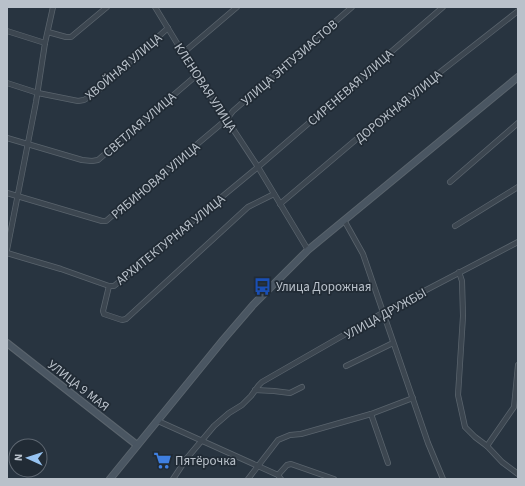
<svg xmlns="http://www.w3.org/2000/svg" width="525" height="486" font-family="'Source Sans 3',sans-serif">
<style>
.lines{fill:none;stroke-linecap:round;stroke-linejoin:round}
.minor-casing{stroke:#5a646d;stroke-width:6}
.secondary-casing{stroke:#5a646d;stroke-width:8}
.minor{stroke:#3c4650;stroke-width:4.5}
.secondary{stroke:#4a5662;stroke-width:6}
.labels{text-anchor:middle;stroke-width:3.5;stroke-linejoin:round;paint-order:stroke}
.street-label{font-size:13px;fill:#b9c1ca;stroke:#212b35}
.poi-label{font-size:13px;fill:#b9c1ca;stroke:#212b35;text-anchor:start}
</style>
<rect width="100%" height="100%" fill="#283440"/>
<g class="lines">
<defs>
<g id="minor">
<path d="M 155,7 L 183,53 L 258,167 L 308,250"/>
<path d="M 7,31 L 45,43"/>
<path d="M 48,32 L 66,37 L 71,37 L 107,7"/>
<path d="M 183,53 L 237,7"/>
<path d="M 7,83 L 38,93 L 78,101 L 84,100 L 94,94 L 168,28"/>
<path d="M 7,138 L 82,160 L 92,161 L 98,160 L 198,74"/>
<path d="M 450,182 L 518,123"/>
<path d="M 7,193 L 102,221 L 106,221 L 227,119 L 233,111 L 352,7"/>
<path d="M 280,204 L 379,120 L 518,11"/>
<path d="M 344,220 L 363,254 L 428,443 L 443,479"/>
<path d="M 455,226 L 518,187"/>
<path d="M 7,250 L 36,102 L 45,43 L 53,7"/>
<path d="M 7,253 L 61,269 L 109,286 L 114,286 L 258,167 L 443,7"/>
<path d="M 459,272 L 462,281 L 463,316 L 458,395 L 465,427 L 475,437 L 487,446 L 502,462 L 518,474"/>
<path d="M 109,286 L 103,311 L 104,314 L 122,320 L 126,319 L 248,207 L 274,194"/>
<path d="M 346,366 L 393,343"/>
<path d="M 255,390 L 274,391 L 290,393 L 302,387"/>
<path d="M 371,414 L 388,463"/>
<path d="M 158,421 L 278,475 L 281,479"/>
<path d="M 487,446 L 514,407 L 518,365"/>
<path d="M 278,475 L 287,465 L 291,464 L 334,479"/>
<path d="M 173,479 L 187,458 L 214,426 L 229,413 L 242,405 L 251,396 L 259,385 L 262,382 L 384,312 L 518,242"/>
<path d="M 248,479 L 278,440 L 290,435 L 301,434 L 371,414 L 413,398"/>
</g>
<g id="secondary">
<path d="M 7,343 L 137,445"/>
<path d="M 110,479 L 223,340 L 253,305 L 308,250 L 518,77"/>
</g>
</defs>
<use href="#minor" class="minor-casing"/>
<use href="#secondary" class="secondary-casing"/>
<use href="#minor" class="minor"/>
<use href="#secondary" class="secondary"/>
</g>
<defs>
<symbol id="bus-bare" viewBox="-9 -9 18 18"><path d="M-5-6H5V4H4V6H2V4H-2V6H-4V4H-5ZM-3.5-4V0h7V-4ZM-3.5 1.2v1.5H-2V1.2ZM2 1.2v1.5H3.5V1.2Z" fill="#1a4fb4" stroke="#212b35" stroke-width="2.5" paint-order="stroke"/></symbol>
<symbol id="supermarket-bare" viewBox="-9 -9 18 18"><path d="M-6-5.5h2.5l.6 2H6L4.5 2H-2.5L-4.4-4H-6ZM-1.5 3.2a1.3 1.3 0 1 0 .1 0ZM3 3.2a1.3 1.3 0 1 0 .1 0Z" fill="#3f7fe0" stroke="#212b35" stroke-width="2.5" paint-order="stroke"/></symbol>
</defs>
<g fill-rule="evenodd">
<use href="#bus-bare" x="250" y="274" width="25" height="25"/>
<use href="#supermarket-bare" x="150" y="448" width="25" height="25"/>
</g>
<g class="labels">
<g class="street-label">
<text transform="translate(289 62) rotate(-41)" y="5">УЛИЦА ЭНТУЗИАСТОВ</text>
<text transform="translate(123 66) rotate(-40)" y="5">ХВОЙНАЯ УЛИЦА</text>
<text transform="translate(206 87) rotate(57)" y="5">КЛЕНОВАЯ УЛИЦА</text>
<text transform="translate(350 87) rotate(-41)" y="5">СИРЕНЕВАЯ УЛИЦА</text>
<text transform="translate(398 106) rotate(-39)" y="5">ДОРОЖНАЯ УЛИЦА</text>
<text transform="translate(139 124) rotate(-41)" y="5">СВЕТЛАЯ УЛИЦА</text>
<text transform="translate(155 180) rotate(-40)" y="5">РЯБИНОВАЯ УЛИЦА</text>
<text transform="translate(170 239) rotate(-39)" y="5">АРХИТЕКТУРНАЯ УЛИЦА</text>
<text transform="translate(385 313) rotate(-29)" y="5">УЛИЦА ДРУЖБЫ</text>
<text transform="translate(79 385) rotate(38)" y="5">УЛИЦА 9 МАЯ</text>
</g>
<g class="poi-label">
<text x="276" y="291">Улица Дорожная</text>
<text x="175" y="465">Пятёрочка</text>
</g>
</g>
<rect width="525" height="486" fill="none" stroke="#b9c1ca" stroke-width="16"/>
<g transform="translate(28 458) rotate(273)"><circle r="19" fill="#212b35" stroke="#5e6771"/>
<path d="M0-3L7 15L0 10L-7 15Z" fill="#96c3f1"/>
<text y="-6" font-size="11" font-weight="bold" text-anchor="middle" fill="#b9c1ca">N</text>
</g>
</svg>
